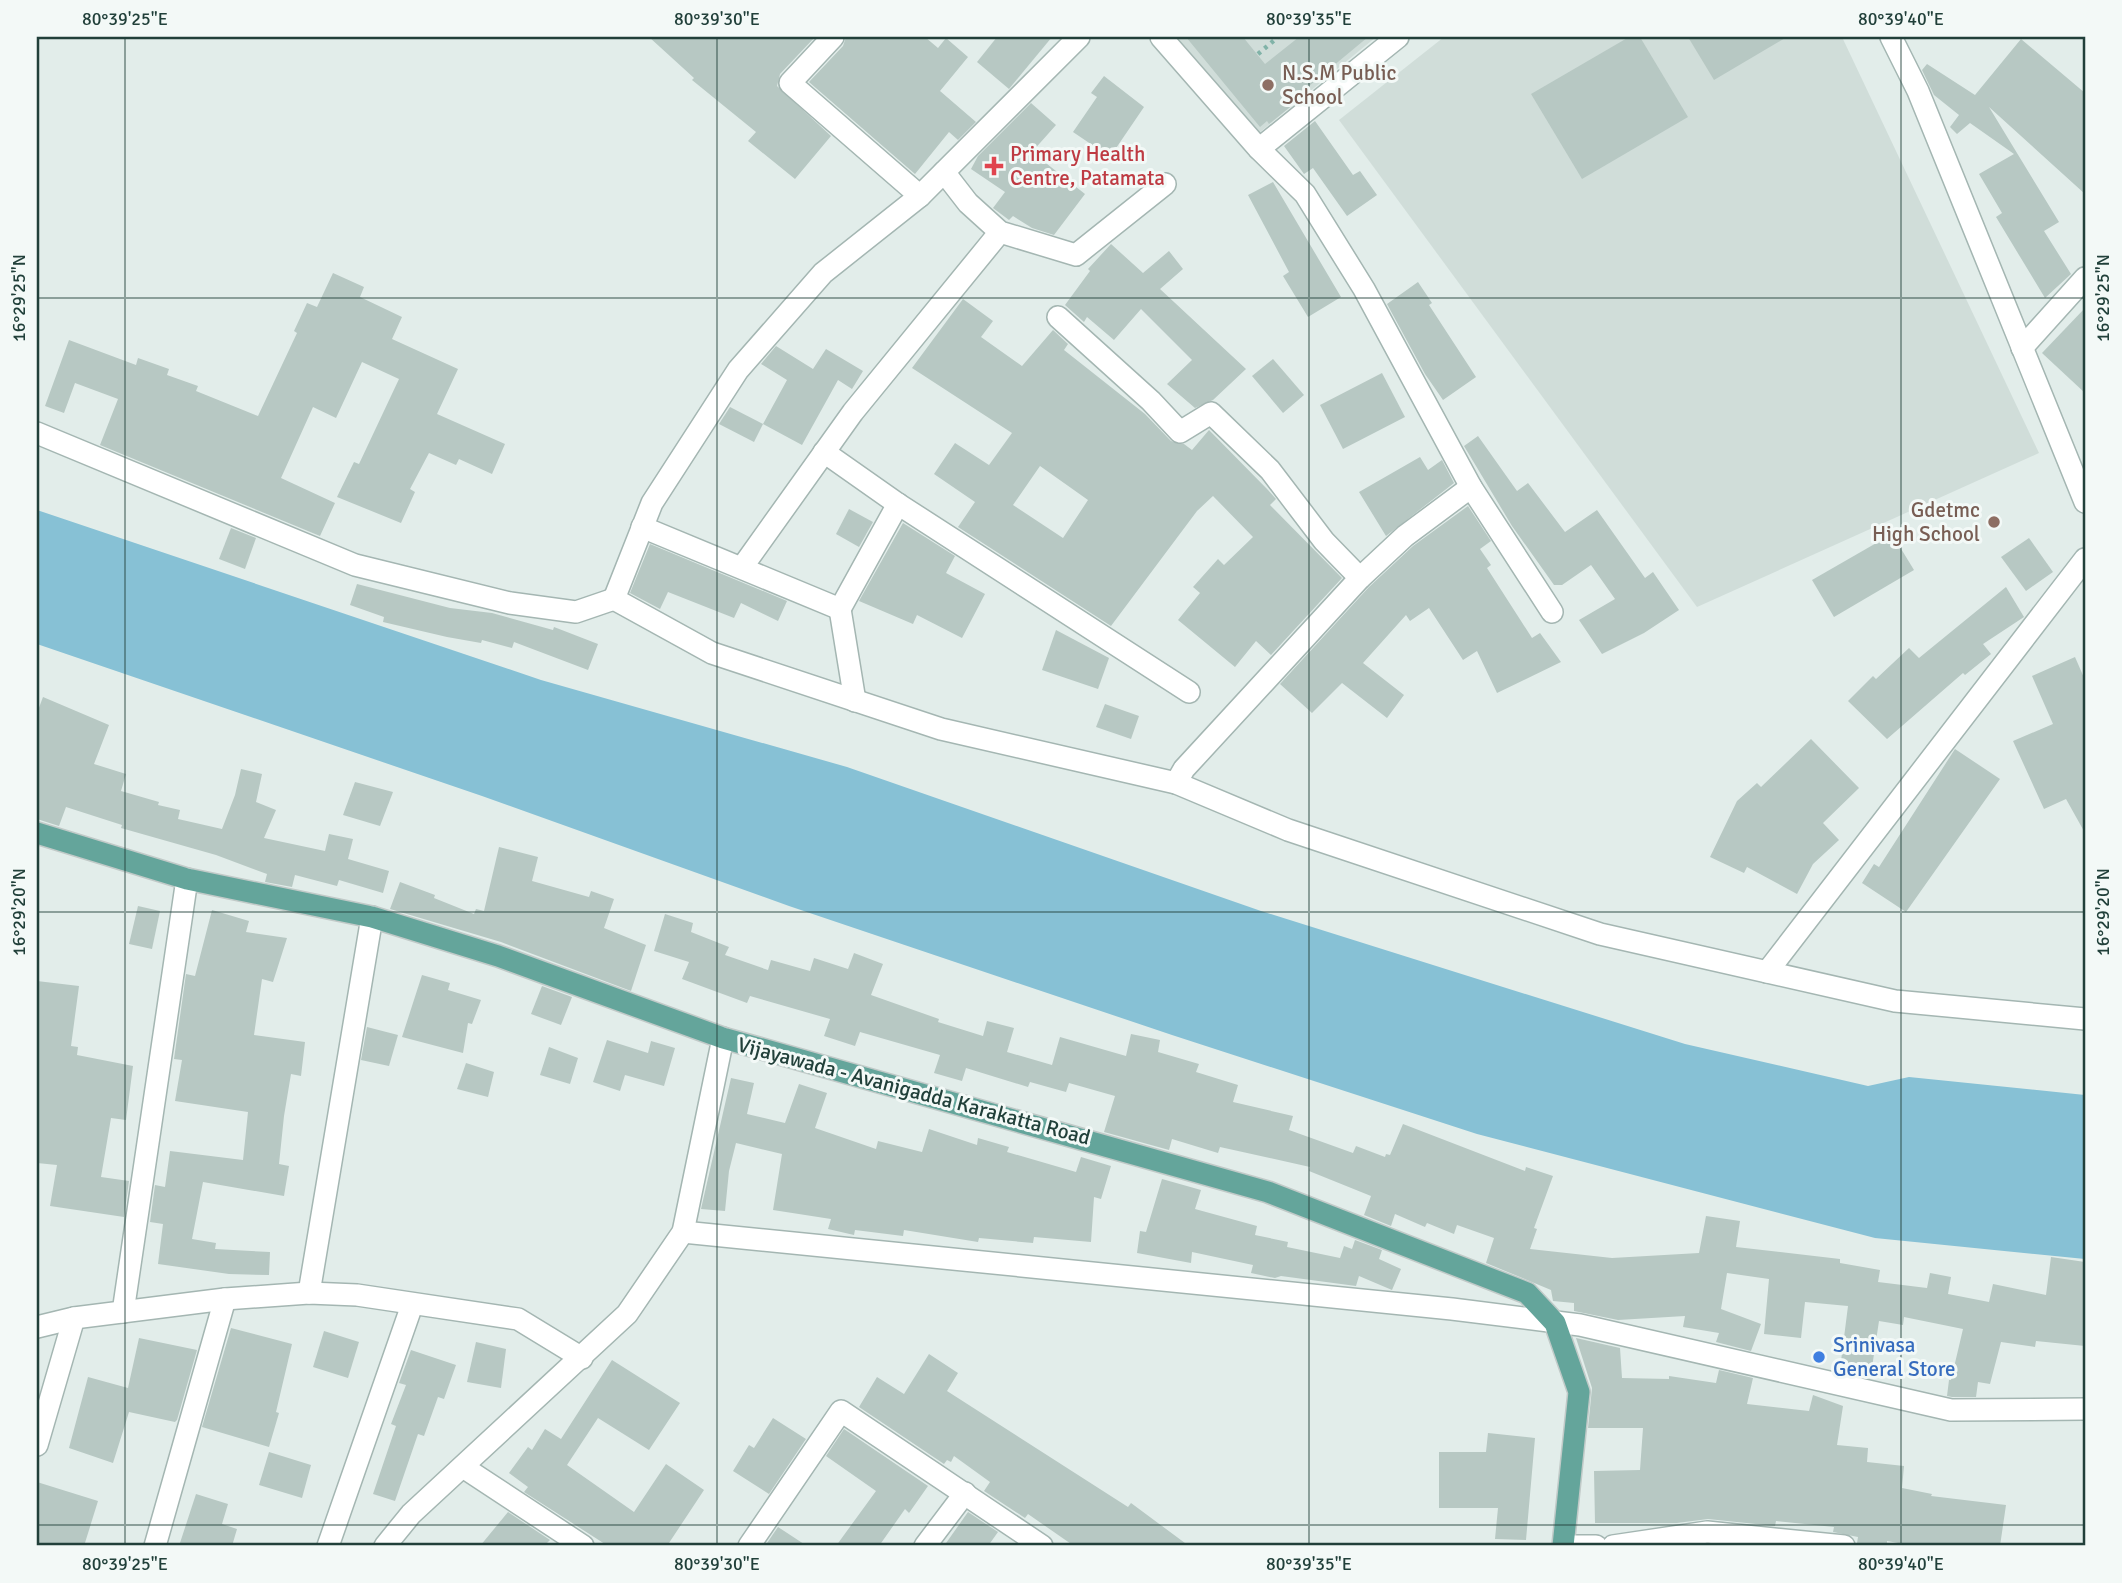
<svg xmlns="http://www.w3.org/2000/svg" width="2122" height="1583" font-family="Signika,sans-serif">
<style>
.built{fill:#d0ddd9}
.water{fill:#87c1d5}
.building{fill:#b7c8c3;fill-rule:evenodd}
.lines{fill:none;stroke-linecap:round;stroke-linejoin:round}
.minor-casing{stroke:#a4b6b2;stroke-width:24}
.major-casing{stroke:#c1cac8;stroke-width:24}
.path{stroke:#81b3a8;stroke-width:4.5;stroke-dasharray:3.5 5;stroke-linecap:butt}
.minor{stroke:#fff;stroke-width:21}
.major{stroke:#64a59b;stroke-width:21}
.ticks{fill:none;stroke:#21403a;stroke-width:2;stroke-opacity:0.45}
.education-dot{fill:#8d6e63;stroke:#f3f9f7;stroke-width:2.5}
.health-dot{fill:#e0444e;stroke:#f3f9f7;stroke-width:2.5}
.shop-dot{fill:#3f7fe0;stroke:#f3f9f7;stroke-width:2.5}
.labels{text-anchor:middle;stroke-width:6;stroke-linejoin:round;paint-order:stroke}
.education-label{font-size:21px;fill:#785e54;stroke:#f3f9f7;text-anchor:start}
.health-label{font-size:21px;fill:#be3a42;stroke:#f3f9f7;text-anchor:start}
.street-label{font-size:21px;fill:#21403a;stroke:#f3f9f7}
.shop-label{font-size:21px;fill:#366cbe;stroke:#f3f9f7;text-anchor:start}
.neatline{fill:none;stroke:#21403a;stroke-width:2.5}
.ticks-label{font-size:18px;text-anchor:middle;fill:#21403a}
</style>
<rect width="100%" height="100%" fill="#e2edea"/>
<g class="built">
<path d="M 1177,37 L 1376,37 L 1259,133 Z"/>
<path d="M 1444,37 L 1842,37 L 2039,453 L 1697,607 L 1339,120 Z"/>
</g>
<path class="water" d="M 37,510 L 541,680 L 847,767 L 1261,911 L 1685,1044 L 1868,1086 L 1909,1077 L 2085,1095 L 2085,1259 L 1875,1238 L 1477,1134 L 1172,1035 L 789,906 L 482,796 L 37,644 Z"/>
<g class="building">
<path d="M 649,37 L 815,37 L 780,74 L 777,86 L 831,136 L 795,179 L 748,141 L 756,132 L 692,80 L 694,78 Z"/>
<path d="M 846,37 L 925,37 L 938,48 L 946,38 L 968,57 L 940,91 L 976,122 L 958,140 L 949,132 L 915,174 L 809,82 L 843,46 Z"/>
<path d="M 997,37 L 1052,37 L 1009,89 L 977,62 Z"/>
<path d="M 1186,37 L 1243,37 L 1265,64 L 1299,37 L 1368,37 L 1297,96 L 1300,99 L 1269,124 L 1267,121 L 1260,127 Z"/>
<path d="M 1629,37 L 1640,37 L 1688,117 L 1582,179 L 1531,94 Z"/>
<path d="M 1688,37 L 1787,37 L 1714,80 Z"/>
<path d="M 2021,39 L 2085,93 L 2085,194 L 1989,107 L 2059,222 L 2044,231 L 2071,274 L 2045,298 L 1996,217 L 2002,213 L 1979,174 L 2014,154 L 1970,123 L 1957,134 L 1950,127 L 1959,115 L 1934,95 L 1922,70 L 1927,64 L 1975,95 Z"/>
<path d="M 1104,76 L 1144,107 L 1110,157 L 1073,132 L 1097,97 L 1091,93 Z"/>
<path d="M 1031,103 L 1056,125 L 1032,152 L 1085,194 L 1054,235 L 1032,228 L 1013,216 L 1009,220 L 993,208 L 1005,192 L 971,169 L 978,156 Z"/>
<path d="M 1315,121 L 1353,175 L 1360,171 L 1377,195 L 1347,216 L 1313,168 L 1304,174 L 1284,146 Z"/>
<path d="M 1273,182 L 1341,297 L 1308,317 L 1283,276 L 1289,272 L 1248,195 Z"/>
<path d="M 1111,244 L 1143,273 L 1169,251 L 1183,269 L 1160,289 L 1246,369 L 1213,400 L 1195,408 L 1167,384 L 1192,360 L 1141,309 L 1114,340 L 1087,317 L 1084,322 L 1065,305 L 1090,271 L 1088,269 Z"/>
<path d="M 333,273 L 364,287 L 360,297 L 402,317 L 392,339 L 458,369 L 437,414 L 505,444 L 492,474 L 459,459 L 456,465 L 429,453 L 410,489 L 415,492 L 401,523 L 337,497 L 354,462 L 359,464 L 399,379 L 362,362 L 336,418 L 313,407 L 281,478 L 335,503 L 320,536 L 100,445 L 118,399 L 75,383 L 64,413 L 45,406 L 69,340 L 136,365 L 138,358 L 169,369 L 167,375 L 198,386 L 196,391 L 258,416 L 297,333 L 294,331 L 307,303 L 317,307 Z"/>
<path d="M 1418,282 L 1432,303 L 1429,305 L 1476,377 L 1443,400 L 1425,374 L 1387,304 Z"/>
<path d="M 963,299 L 993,321 L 981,337 L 1022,366 L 1053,330 L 1068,344 L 1064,350 L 1145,414 L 1171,441 L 1184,444 L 1192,450 L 1209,430 L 1268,490 L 1276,499 L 1270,505 L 1342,578 L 1271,655 L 1256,641 L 1235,667 L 1178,620 L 1200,593 L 1193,587 L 1218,559 L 1224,565 L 1253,537 L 1213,496 L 1197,511 L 1111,626 L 958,527 L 975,502 L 934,474 L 955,443 L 989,465 L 1012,433 L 912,368 ZM 1040,466 L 1088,500 L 1063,538 L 1013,505 Z"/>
<path d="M 2085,308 L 2085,393 L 2042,353 Z"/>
<path d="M 776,346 L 813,369 L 826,349 L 863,371 L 852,389 L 838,380 L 802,445 L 763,424 L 787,380 L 761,364 Z"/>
<path d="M 1273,359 L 1304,395 L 1283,413 L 1252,376 Z"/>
<path d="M 1382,373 L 1405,417 L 1343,449 L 1320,405 Z"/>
<path d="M 730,407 L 763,424 L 754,442 L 719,424 Z"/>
<path d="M 1478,436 L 1517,491 L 1528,483 L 1565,532 L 1597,510 L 1645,578 L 1653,572 L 1679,610 L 1644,633 L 1602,654 L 1579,620 L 1615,599 L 1591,565 L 1562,585 L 1554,585 L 1512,526 L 1464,446 Z"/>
<path d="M 1420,457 L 1428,470 L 1442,460 L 1454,483 L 1386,536 L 1359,492 Z"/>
<path d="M 1468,506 L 1491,541 L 1480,549 L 1491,565 L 1487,568 L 1532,638 L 1540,633 L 1561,662 L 1497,693 L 1477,651 L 1463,660 L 1429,608 L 1410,621 L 1406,615 L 1363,663 L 1404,695 L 1387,718 L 1342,683 L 1312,713 L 1280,684 L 1369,587 L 1413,546 Z"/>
<path d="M 849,509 L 873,522 L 859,547 L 836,534 Z"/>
<path d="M 903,523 L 955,556 L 946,573 L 985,594 L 962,638 L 917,615 L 913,624 L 859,601 Z"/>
<path d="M 231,528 L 256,538 L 245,569 L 219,559 Z"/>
<path d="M 1892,534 L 1914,570 L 1834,617 L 1812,580 Z"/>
<path d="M 2029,538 L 2053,572 L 2026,591 L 2001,557 Z"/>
<path d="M 650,544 L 787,601 L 778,621 L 741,603 L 734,618 L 668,592 L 660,609 L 630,593 Z"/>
<path d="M 357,584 L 450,608 L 492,613 L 553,630 L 554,627 L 598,644 L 588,670 L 514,642 L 512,648 L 482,640 L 481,643 L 447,637 L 383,622 L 384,617 L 350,605 Z"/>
<path d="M 2006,587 L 2024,617 L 1983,644 L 1991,654 L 1965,675 L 1963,673 L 1887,739 L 1848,701 L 1873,676 L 1876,679 L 1909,648 L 1919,658 Z"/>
<path d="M 1056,630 L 1109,658 L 1098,689 L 1042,670 Z"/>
<path d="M 2075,657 L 2085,680 L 2085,833 L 2066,799 L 2044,809 L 2013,741 L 2053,724 L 2032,676 Z"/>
<path d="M 43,697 L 109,725 L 94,764 L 126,774 L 121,791 L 159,802 L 158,805 L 180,810 L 178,819 L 222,829 L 235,795 L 241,769 L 262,774 L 256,802 L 276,810 L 264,838 L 325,851 L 329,834 L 353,839 L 348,859 L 389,871 L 383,893 L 339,880 L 337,886 L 295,875 L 292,887 L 265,882 L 267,874 L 216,855 L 121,828 L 122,825 L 66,807 L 59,826 L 37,819 L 37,713 Z"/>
<path d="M 1105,704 L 1139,716 L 1131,739 L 1096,727 Z"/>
<path d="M 1811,739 L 1859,788 L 1823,823 L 1839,840 L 1813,864 L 1797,894 L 1747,867 L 1744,873 L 1710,857 L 1737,801 L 1757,783 L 1761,787 Z"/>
<path d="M 1955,749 L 2000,779 L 1906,912 L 1862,883 L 1874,864 L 1879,867 Z"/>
<path d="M 355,782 L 393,792 L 380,826 L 343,815 Z"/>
<path d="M 499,847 L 538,857 L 532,881 L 589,897 L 591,891 L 614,899 L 604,928 L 646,945 L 631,991 L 501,942 L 390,909 L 400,882 L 435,895 L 434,898 L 474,914 L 476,909 L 484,911 Z"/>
<path d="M 138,906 L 160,911 L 152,949 L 129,944 Z"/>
<path d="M 212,910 L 249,921 L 246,932 L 287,938 L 273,982 L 262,979 L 254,1035 L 305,1042 L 301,1076 L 291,1074 L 284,1116 L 279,1164 L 289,1166 L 284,1196 L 203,1182 L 192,1239 L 216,1243 L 215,1249 L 270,1252 L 269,1275 L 229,1274 L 158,1264 L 163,1224 L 150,1222 L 155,1185 L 165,1187 L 170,1151 L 243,1160 L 248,1112 L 175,1101 L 182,1060 L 174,1059 L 186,974 L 195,976 Z"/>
<path d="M 665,914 L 693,923 L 691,932 L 729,947 L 725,955 L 768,970 L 771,960 L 810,971 L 814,958 L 848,969 L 854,953 L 883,964 L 871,995 L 939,1019 L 938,1022 L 983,1036 L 987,1021 L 1014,1028 L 1007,1052 L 1052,1065 L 1060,1037 L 1126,1056 L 1131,1034 L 1160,1040 L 1158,1052 L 1199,1064 L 1196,1072 L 1238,1085 L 1233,1102 L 1293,1116 L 1289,1130 L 1353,1153 L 1356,1146 L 1385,1157 L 1386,1154 L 1390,1155 L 1403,1124 L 1525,1171 L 1526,1167 L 1553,1176 L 1534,1228 L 1537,1229 L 1530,1249 L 1612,1258 L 1699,1253 L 1706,1216 L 1740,1221 L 1736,1247 L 1840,1259 L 1840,1263 L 1880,1270 L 1878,1282 L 1927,1288 L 1930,1273 L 1951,1277 L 1948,1294 L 1989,1302 L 1993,1284 L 2046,1295 L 2051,1257 L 2085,1262 L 2085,1346 L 2036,1341 L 2035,1347 L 2001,1342 L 1990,1384 L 1978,1382 L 1976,1397 L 1952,1397 L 1947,1396 L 1949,1380 L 1951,1380 L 1963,1329 L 1904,1317 L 1903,1325 L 1879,1321 L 1871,1374 L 1840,1369 L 1848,1306 L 1805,1302 L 1801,1338 L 1764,1334 L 1769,1279 L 1727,1273 L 1721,1309 L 1761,1324 L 1751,1351 L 1716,1342 L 1719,1333 L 1683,1327 L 1685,1316 L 1618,1320 L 1574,1311 L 1574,1303 L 1553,1301 L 1551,1290 L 1486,1263 L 1494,1238 L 1457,1225 L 1454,1234 L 1427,1223 L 1425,1227 L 1395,1214 L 1391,1226 L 1364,1215 L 1371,1196 L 1309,1171 L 1310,1167 L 1220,1147 L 1218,1153 L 1172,1139 L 1169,1150 L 1104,1132 L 1115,1096 L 1069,1083 L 1066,1092 L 1030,1082 L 1028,1087 L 966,1068 L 962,1081 L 934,1073 L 940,1055 L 860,1032 L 855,1046 L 824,1036 L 830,1019 L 750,996 L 747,1003 L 682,979 L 689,962 L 654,951 Z"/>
<path d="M 422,975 L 450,983 L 448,990 L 481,1000 L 472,1024 L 468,1023 L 463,1053 L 402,1037 Z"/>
<path d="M 37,981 L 79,986 L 71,1046 L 78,1047 L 77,1055 L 133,1066 L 126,1120 L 111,1118 L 101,1177 L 129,1181 L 124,1217 L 50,1206 L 57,1165 L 37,1163 Z"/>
<path d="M 542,986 L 572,997 L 561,1025 L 531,1014 Z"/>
<path d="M 367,1027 L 398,1035 L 389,1066 L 361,1060 Z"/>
<path d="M 607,1040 L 648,1053 L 651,1041 L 675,1048 L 664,1086 L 625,1075 L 620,1091 L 593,1082 Z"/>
<path d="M 549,1047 L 578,1058 L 570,1084 L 540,1075 Z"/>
<path d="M 466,1063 L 494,1072 L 488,1097 L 457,1089 Z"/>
<path d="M 731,1078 L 754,1083 L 747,1114 L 785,1123 L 799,1084 L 827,1093 L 815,1128 L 876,1149 L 878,1141 L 922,1152 L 929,1129 L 977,1145 L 978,1138 L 1009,1147 L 1007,1152 L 1076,1172 L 1081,1157 L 1111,1166 L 1101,1199 L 1094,1197 L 1091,1242 L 1034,1237 L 1033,1243 L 979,1238 L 978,1242 L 904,1230 L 903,1236 L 855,1230 L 854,1235 L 828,1229 L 831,1219 L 773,1210 L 782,1154 L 736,1143 L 729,1171 L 725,1211 L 701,1209 Z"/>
<path d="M 1162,1179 L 1201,1190 L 1195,1209 L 1257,1226 L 1255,1235 L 1288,1242 L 1287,1247 L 1340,1258 L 1344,1246 L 1352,1249 L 1355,1240 L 1382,1250 L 1379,1259 L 1401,1269 L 1392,1290 L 1359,1276 L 1356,1286 L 1281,1276 L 1275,1278 L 1251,1273 L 1253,1265 L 1192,1252 L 1191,1263 L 1137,1253 L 1140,1231 L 1146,1232 Z"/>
<path d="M 231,1328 L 292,1344 L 276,1412 L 279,1413 L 269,1447 L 202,1427 Z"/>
<path d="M 324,1331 L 359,1342 L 348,1378 L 313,1367 Z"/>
<path d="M 139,1338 L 197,1350 L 177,1420 L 175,1422 L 129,1412 L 113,1463 L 69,1448 L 88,1377 L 128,1388 Z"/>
<path d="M 1576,1338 L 1620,1348 L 1622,1378 L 1669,1379 L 1669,1376 L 1716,1383 L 1719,1370 L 1753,1378 L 1747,1404 L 1809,1411 L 1813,1395 L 1843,1406 L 1837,1445 L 1868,1448 L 1867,1462 L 1904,1466 L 1902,1488 L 1932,1494 L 1931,1496 L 2006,1505 L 2000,1546 L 1915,1546 L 1887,1541 L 1887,1545 L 1857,1543 L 1858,1537 L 1833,1532 L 1834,1527 L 1776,1521 L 1775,1526 L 1708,1519 L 1677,1523 L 1595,1523 L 1594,1471 L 1640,1470 L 1643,1428 L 1588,1428 L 1592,1388 Z"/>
<path d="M 476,1342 L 506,1349 L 501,1388 L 467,1382 Z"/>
<path d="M 411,1350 L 456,1365 L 444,1399 L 438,1397 L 424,1436 L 418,1434 L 395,1501 L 373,1494 L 396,1426 L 391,1424 L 406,1385 L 399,1383 Z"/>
<path d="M 929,1354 L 958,1373 L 947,1391 L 1128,1507 L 1131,1503 L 1189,1546 L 1074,1546 L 1028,1514 L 1025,1518 L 984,1491 L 990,1482 L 954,1456 L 951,1462 L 947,1460 L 944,1464 L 859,1407 L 877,1377 L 904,1394 Z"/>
<path d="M 612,1360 L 680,1403 L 649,1450 L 598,1418 L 567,1465 L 634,1512 L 666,1464 L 704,1490 L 667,1546 L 608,1546 L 524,1492 L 528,1487 L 509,1473 L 528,1447 L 532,1450 L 545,1429 L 561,1439 Z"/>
<path d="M 773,1418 L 806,1439 L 769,1494 L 733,1471 L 749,1445 L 754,1448 Z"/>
<path d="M 844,1429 L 928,1486 L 909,1513 L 905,1509 L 879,1546 L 836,1546 L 876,1491 L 826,1456 Z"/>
<path d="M 1488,1433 L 1535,1438 L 1526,1540 L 1495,1539 L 1498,1508 L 1439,1508 L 1439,1452 L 1486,1452 Z"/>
<path d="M 269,1452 L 311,1465 L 302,1498 L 259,1485 Z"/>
<path d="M 37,1482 L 98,1501 L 84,1546 L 37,1546 Z"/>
<path d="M 196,1494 L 228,1504 L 222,1524 L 237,1529 L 232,1546 L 179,1546 Z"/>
<path d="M 508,1512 L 550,1540 L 544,1546 L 480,1546 Z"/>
<path d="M 968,1512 L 998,1532 L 988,1546 L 944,1546 Z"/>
<path d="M 778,1527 L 807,1546 L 765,1546 Z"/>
</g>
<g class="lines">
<defs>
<g id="minor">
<path d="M 833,37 L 790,83 L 920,196"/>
<path d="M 1161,37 L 1259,149 L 1305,194 L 1364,289 L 1471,487 L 1552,612"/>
<path d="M 1891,37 L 1918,91 L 2085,502"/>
<path d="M 1259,149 L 1398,37"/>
<path d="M 944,172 L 968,203 L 1000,232 L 1076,255 L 1165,184"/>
<path d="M 1058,317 L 1151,401 L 1180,432 L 1211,413 L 1270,470 L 1324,541 L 1360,578"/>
<path d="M 2022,348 L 2085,278"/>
<path d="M 37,433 L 355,565 L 510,603 L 576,612 L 614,599 L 712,653 L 941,729 L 1176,783 L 1288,830 L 1600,934 L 1895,1001 L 2085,1019"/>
<path d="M 824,452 L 898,504 L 1189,692"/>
<path d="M 642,527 L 840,609 L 898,504"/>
<path d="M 743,566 L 853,412 L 1000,232"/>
<path d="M 614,599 L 652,503 L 738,370 L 823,273 L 920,196 L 1079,37"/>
<path d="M 840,609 L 855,701"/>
<path d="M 1176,783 L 1184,769 L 1360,578 L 1405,536 L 1471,487"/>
<path d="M 1767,972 L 2085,559"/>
<path d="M 683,1232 L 1452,1309 L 1580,1325 L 1951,1410 L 2085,1409"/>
<path d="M 309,1293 L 372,917"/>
<path d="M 123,1312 L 187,879"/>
<path d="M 37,1327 L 74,1318 L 225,1299 L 309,1293 L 357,1295 L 518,1319 L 582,1358"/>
<path d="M 37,1445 L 74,1318"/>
<path d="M 463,1467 L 583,1546"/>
<path d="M 155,1546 L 225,1299"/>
<path d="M 328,1546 L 412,1305"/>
<path d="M 385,1546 L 411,1514 L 627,1314 L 683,1232 L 723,1038"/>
<path d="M 749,1546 L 841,1411 L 1042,1546"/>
<path d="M 925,1546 L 965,1493"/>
<path d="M 1564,1546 L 1596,1546"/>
<path d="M 1613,1546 L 1707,1532 L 1844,1546"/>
</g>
<path id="major" d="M 37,833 L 187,879 L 372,917 L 498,956 L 723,1038 L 1268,1192 L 1527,1293 L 1555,1323 L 1579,1392 L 1563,1546"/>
</defs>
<use href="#minor" class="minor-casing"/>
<use href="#major" class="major-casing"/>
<path class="path" d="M 1258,54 L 1278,37"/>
<use href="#minor" class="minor"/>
<use href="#major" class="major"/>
</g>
<path class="ticks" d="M 125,37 L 125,1546M 717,37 L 717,1546M 1309,37 L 1309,1546M 1901,37 L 1901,1546M 37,298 L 2085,298M 37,912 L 2085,912M 37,1525 L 2085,1525"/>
<g class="education-dot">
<circle cx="1268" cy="85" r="7"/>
<circle cx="1994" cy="522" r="7"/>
</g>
<path class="health-dot" d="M990.5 155.5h7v7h7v7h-7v7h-7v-7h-7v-7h7z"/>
<circle class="shop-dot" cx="1819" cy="1357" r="7"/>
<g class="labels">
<g class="education-label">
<text x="1282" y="80">N.S.M Public<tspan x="1282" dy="24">School</tspan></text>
<text x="1980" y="517" text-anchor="end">Gdetmc<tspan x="1980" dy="24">High School</tspan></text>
</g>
<g class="health-label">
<text x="1010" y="161">Primary Health<tspan x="1010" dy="24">Centre, Patamata</tspan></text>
</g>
<g class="street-label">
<text transform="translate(914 1091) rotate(15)" y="7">Vijayawada - Avanigadda Karakatta Road</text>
</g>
<g class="shop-label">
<text x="1833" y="1352">Srinivasa<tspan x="1833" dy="24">General Store</tspan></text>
</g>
</g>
<rect width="2122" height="1583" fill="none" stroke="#f3f9f7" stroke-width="77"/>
<rect x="38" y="38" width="2046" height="1506" class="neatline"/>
<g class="ticks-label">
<text x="125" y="25">80°39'25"E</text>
<text x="717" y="25">80°39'30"E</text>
<text x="1309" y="25">80°39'35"E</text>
<text x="1901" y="25">80°39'40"E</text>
<text transform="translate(19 298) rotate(-90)" y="6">16°29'25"N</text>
<text transform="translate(2103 298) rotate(-90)" y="6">16°29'25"N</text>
<text transform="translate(19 912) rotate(-90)" y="6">16°29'20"N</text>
<text transform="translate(2103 912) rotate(-90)" y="6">16°29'20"N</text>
<text x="125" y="1570">80°39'25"E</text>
<text x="717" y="1570">80°39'30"E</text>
<text x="1309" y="1570">80°39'35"E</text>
<text x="1901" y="1570">80°39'40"E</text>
</g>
</svg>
